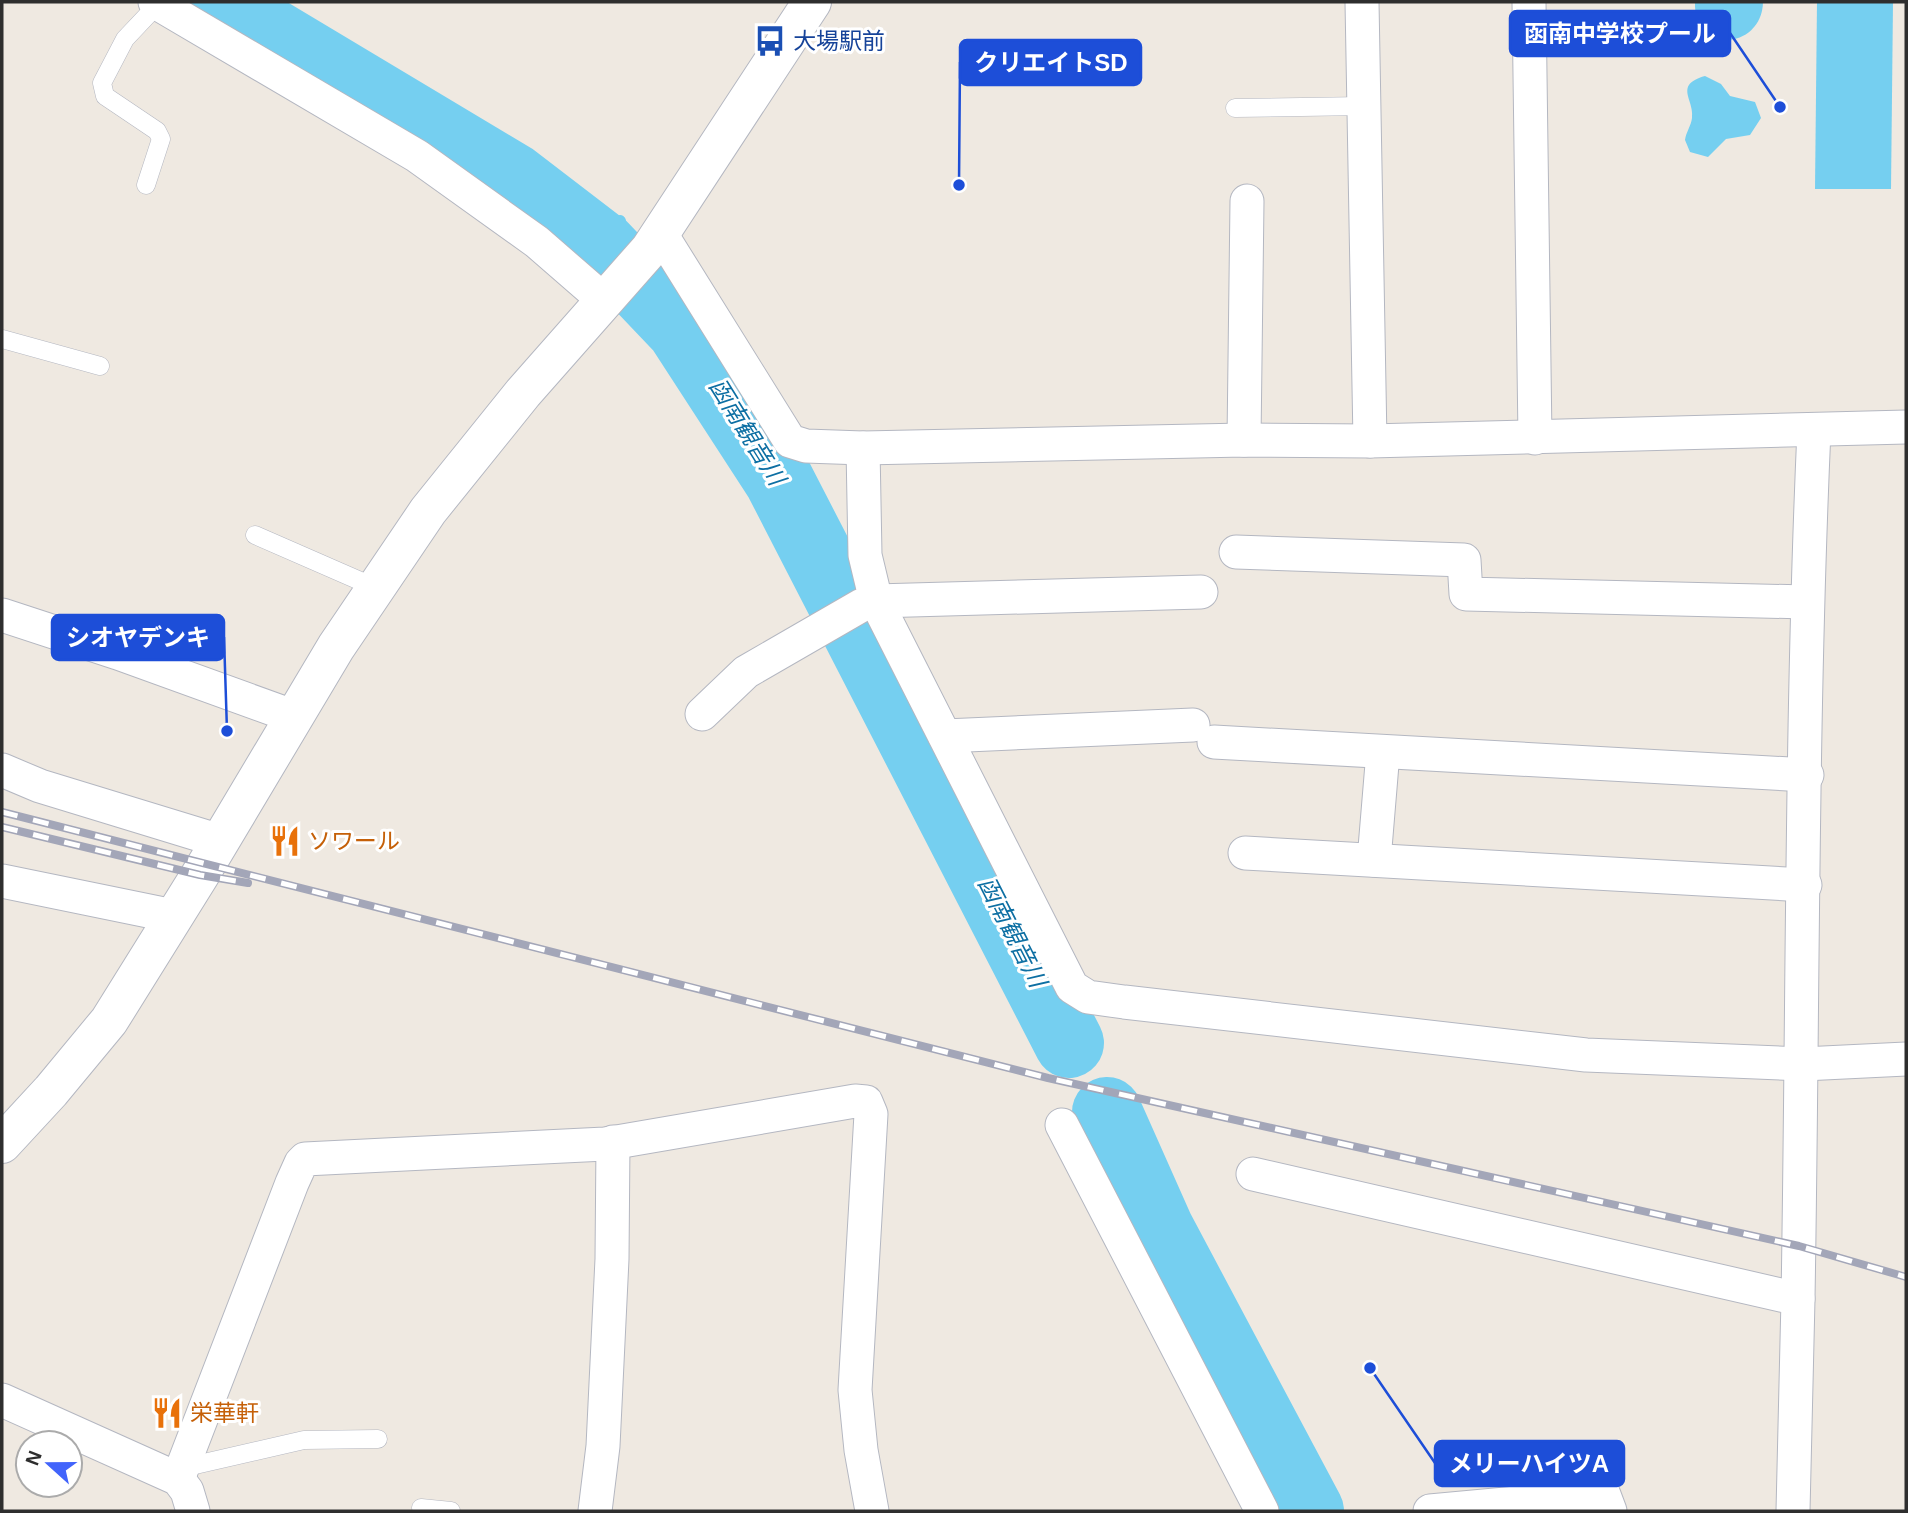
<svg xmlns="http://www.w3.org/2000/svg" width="1908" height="1513" font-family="Arial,'Noto Sans JP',sans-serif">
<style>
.water{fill:#75cff0}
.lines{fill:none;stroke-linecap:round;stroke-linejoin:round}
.stream{stroke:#75cff0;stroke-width:12}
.river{stroke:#75cff0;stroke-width:70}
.lane-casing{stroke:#b4b7c1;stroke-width:19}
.street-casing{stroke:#b4b7c1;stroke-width:35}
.secondary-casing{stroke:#b4b7c1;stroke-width:40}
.lane{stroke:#fff;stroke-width:18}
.street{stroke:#fff;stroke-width:33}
.secondary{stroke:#fff;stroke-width:38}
.rail-casing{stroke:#a3a6b8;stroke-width:8}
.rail{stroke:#fff;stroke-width:5;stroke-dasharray:16;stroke-linecap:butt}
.labels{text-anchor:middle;stroke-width:6;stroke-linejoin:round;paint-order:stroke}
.transit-label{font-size:23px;fill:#164399;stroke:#fff;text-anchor:start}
.food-label{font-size:23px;fill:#c56008;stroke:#fff;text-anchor:start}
.water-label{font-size:24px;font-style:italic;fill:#0d6fa3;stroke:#fff}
.leader{fill:none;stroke:#1d4ed8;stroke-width:2.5}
.callout-dot{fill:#1d4ed8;stroke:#fff;stroke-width:2.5}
.callout{fill:#1d4ed8;stroke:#1d4ed8;stroke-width:2.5}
.callout-label{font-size:24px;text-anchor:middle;font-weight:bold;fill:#fff}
</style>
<rect width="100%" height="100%" fill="#efe9e1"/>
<g class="water">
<path d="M 1695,2 L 1763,2 C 1762,50 1693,55 1695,2 Z"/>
<path d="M 1817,2 L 1893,2 L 1891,189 L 1815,189 Z"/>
<path d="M 1705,76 L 1721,84 L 1730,96 L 1755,102 L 1761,118 L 1750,135 L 1726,139 L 1708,157 L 1690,152 L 1685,140 C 1686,132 1691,126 1692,118 C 1695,100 1673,85 1705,76 Z"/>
</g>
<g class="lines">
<path class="stream" d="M 603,247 L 620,221"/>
<g class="river">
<path d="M 219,2 L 513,178 L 603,247 L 681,329 L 779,480 L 1069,1043"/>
<path d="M 1107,1112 L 1159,1229 L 1309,1511"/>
</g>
<defs>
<g id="lane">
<path d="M 1235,108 L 1364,106"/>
<path d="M 146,185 L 161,139 L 157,131 L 105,96 L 102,83 L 125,39 L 158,4"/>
<path d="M 2,339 L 100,366"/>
<path d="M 255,535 L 374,587"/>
<path d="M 182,1468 L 304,1440 L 378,1439"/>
<path d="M 421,1508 L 451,1511"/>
</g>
<g id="street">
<path d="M 155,2 L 417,156 L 537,242 L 606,302"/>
<path d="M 1362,2 L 1370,441"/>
<path d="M 1529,2 L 1535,438"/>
<path d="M 661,234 L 790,441 L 806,446 L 863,448 L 865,555 L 876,601 L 1072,987 L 1088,997 L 1124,1002 L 1586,1055 L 1803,1064 L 1906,1059"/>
<path d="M 1244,440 L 1247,201"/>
<path d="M 863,448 L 1244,440 L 1370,441 L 1906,427"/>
<path d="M 1236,552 L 1464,560 L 1466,594 L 1806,602"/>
<path d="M 2,615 L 118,653 L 295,717"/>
<path d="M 702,714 L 746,672 L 862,605 L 876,601 L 1201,592"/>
<path d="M 945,736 L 1193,725"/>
<path d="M 1214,742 L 1807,775"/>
<path d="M 2,770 L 40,786 L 220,841"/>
<path d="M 1245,853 L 1805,885"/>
<path d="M 1374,860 L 1383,752"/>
<path d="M 2,881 L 173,916"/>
<path d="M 1062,1125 L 1262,1511"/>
<path d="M 1253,1174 L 1798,1299 L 1793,1511"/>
<path d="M 1798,1299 C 1803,1009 1801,719 1814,430"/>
<path d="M 2,1400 L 178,1479 L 187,1491 L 193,1511"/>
<path d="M 178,1479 L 292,1183 L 301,1163 L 305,1159 L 605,1144 L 855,1101 L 866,1102 L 871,1114 L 855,1390 L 861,1450 L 872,1511"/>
<path d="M 595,1511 L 603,1446 L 612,1259 L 613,1142"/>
<path d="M 1430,1511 L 1604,1495 L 1610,1511"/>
</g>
<path id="secondary" d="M 2,1144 L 51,1091 L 109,1021 L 200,875 L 336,647 L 428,511 L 523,393 L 650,249 L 812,2"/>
</defs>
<use href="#lane" class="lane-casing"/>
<use href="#street" class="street-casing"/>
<use href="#secondary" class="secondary-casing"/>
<use href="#lane" class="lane"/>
<use href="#street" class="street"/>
<use href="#secondary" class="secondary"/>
<defs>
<g id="rail">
<path d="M 2,812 L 1048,1078 L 1799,1246 L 1906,1277"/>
<path d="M 2,827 L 200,875 L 248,883"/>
</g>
</defs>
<use href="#rail" class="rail-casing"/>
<use href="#rail" class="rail"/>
</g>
<defs>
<symbol id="bus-bare" viewBox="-9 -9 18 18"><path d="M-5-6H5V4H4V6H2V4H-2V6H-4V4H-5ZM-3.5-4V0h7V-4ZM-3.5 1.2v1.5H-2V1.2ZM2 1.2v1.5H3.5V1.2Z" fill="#1a4fb4" stroke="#fff" stroke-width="2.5" paint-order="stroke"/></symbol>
<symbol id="restaurant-bare" viewBox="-9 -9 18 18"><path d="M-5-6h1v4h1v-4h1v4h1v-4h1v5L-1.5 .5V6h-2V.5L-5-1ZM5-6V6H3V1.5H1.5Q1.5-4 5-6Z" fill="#e8710a" stroke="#fff" stroke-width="2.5" paint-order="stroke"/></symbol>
</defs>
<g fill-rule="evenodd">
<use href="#bus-bare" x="748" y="19" width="44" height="44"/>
<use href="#restaurant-bare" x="263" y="819" width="44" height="44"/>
<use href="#restaurant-bare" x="145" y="1391" width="44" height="44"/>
</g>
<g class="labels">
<g class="transit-label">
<text x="793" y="49">大場駅前</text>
</g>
<g class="food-label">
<text x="308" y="849">ソワール</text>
<text x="190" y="1421">栄華軒</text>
</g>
<g class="water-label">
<text transform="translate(747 432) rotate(58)" y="8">函南観音川</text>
<text transform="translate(1012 932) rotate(63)" y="8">函南観音川</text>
</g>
</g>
<path class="leader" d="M1780 107L1730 33M959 185L960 62M227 731L224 637M1370 1368L1435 1463"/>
<g class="callout-dot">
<circle cx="1780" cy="107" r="7"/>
<circle cx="959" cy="185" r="7"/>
<circle cx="227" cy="731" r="7"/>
<circle cx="1370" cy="1368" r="7"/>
</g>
<g class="callout">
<rect x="1510" y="11" width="220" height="45" rx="7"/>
<rect x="960" y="40" width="181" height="45" rx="7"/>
<rect x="52" y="615" width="172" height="45" rx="7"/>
<rect x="1435" y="1441" width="189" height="45" rx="7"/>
</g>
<g class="callout-label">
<text x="1620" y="42">函南中学校プール</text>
<text x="1051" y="71">クリエイトSD</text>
<text x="138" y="646">シオヤデンキ</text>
<text x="1529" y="1472">メリーハイツA</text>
</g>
<rect width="1908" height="1513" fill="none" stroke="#2e2e2e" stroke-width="7"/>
<g transform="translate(49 1464) rotate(291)"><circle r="33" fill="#ffffff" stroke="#ababab" stroke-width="2"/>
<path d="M0-5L12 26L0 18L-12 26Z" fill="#4264fb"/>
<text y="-10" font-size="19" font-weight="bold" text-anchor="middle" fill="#2e2e2e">N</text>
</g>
</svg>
